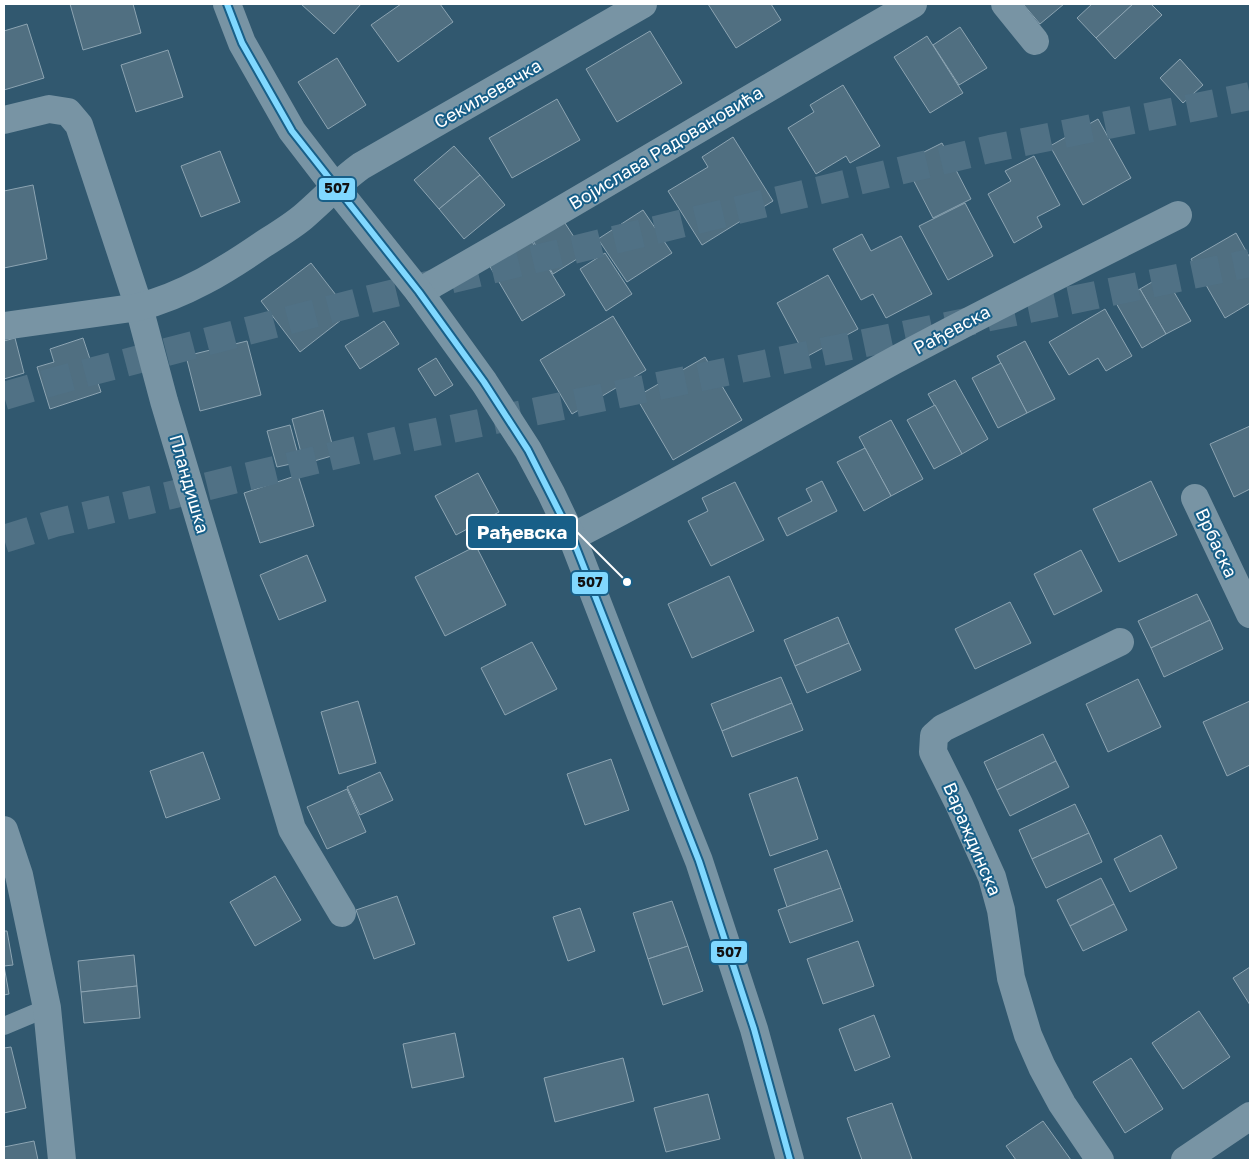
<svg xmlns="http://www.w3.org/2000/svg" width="1254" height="1164" font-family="'Golos Text',sans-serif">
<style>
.building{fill:#506f81;stroke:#8ca4b2}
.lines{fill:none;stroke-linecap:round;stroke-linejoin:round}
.motorway-tunnel{stroke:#507185;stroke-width:28;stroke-dasharray:28 14;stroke-linecap:butt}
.service{stroke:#7894a4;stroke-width:18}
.minor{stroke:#7894a4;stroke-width:28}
.tertiary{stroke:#7894a4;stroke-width:28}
.bus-1-casing{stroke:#185f88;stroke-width:10}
.bus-1{stroke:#80d8ff;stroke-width:6}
.labels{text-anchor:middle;stroke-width:4;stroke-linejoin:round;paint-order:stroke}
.street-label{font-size:18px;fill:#fff;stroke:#185f88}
.leader{fill:none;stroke:#fff;stroke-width:2}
.callout-dot{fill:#fff;stroke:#185f88;stroke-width:2}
.callout{fill:#185f88;stroke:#fff;stroke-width:2}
.callout-label{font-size:19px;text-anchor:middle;font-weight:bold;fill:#fff}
.line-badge{stroke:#185f88;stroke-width:2}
.pale-badge-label{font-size:14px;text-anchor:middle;font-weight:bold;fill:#111}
</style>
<rect width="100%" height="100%" fill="#31586f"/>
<g class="building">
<path d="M 70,4 L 133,4 L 141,33 L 83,50 Z"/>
<path d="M 301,4 L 361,4 L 334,34 Z"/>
<path d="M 401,4 L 440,4 L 453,22 L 398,62 L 371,25 Z"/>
<path d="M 708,4 L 771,4 L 781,20 L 736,48 Z"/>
<path d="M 1023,4 L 1064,4 L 1040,24 Z"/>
<path d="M 1092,4 L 1133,4 L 1096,38 L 1077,18 Z"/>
<path d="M 1133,4 L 1151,4 L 1162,15 L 1115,59 L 1096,38 Z"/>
<path d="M 27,24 L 44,78 L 4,90 L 4,31 Z"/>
<path d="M 960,27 L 987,68 L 959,85 L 933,45 Z"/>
<path d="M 650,31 L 682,83 L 617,122 L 586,69 Z"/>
<path d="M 927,36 L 963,93 L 930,113 L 894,57 Z"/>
<path d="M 168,50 L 183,97 L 136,112 L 121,65 Z"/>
<path d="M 337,58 L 366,105 L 328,129 L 298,82 Z"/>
<path d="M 1180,59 L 1203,85 L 1183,103 L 1160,78 Z"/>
<path d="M 843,85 L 880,146 L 850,163 L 846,156 L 816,174 L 788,128 L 814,112 L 810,105 Z"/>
<path d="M 557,99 L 580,140 L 512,178 L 489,138 Z"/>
<path d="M 1098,119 L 1131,178 L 1083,205 L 1050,146 Z"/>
<path d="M 733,137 L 773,201 L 702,245 L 668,191 L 708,167 L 702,157 Z"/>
<path d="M 942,143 L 971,199 L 933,218 L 904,162 Z"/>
<path d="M 454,146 L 480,175 L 439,209 L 414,180 Z"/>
<path d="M 220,151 L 240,202 L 201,217 L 181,166 Z"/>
<path d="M 1034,156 L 1060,205 L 1037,217 L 1042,227 L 1014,243 L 988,194 L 1011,181 L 1005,171 Z"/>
<path d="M 480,175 L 505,205 L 464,239 L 439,209 Z"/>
<path d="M 33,185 L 47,259 L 4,268 L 4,191 Z"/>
<path d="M 965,203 L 993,256 L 948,280 L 919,226 Z"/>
<path d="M 643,210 L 672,253 L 627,282 L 598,239 Z"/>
<path d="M 563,220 L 585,254 L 553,274 L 532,239 Z"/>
<path d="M 1236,233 L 1250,258 L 1250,303 L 1225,318 L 1191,259 Z"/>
<path d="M 862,234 L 871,251 L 901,236 L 932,294 L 886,318 L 873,294 L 861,300 L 833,249 Z"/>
<path d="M 531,240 L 565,295 L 522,321 L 489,265 Z"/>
<path d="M 605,253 L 632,294 L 606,311 L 580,269 Z"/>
<path d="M 311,263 L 350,313 L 300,352 L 261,301 Z"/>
<path d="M 828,275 L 858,329 L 806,357 L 777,303 Z"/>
<path d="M 1164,275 L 1191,321 L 1166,334 L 1140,289 Z"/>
<path d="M 1140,289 L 1166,334 L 1142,348 L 1116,303 Z"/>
<path d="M 1105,309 L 1132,356 L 1106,371 L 1098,358 L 1069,375 L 1049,342 Z"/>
<path d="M 613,316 L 646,370 L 572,414 L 540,360 Z"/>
<path d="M 384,321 L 399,344 L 360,369 L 345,346 Z"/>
<path d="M 15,338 L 24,373 L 4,379 L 4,341 Z"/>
<path d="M 83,338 L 101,392 L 50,409 L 37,367 L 54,362 L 50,349 Z"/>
<path d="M 247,341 L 261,395 L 200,411 L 186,356 Z"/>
<path d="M 1025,341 L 1055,399 L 1027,413 L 997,356 Z"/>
<path d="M 705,357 L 742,420 L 673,460 L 636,397 Z"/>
<path d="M 436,358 L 453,385 L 435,396 L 418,369 Z"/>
<path d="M 1001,363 L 1027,413 L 998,428 L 972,378 Z"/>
<path d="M 955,380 L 988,439 L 962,454 L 928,394 Z"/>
<path d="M 935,405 L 962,454 L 934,469 L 907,420 Z"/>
<path d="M 323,410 L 335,455 L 304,464 L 292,419 Z"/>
<path d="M 891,420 L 923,479 L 891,496 L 859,437 Z"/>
<path d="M 290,425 L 300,462 L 277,467 L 267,431 Z"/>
<path d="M 1250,426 L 1250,489 L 1234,497 L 1210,444 Z"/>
<path d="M 865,448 L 891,496 L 864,511 L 837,462 Z"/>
<path d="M 478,473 L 499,512 L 456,535 L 435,496 Z"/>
<path d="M 298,475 L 314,526 L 260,543 L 244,493 Z"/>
<path d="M 822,481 L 837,511 L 787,536 L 778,518 L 812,501 L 806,489 Z"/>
<path d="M 1151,481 L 1177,535 L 1119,562 L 1093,509 Z"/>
<path d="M 735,482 L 764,540 L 711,566 L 688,521 L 708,511 L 702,498 Z"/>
<path d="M 476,546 L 506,605 L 445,636 L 415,577 Z"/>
<path d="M 1081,550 L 1102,591 L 1054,615 L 1034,574 Z"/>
<path d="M 307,555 L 326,601 L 279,620 L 260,575 Z"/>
<path d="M 729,576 L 754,631 L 692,658 L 668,604 Z"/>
<path d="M 1197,594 L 1210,620 L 1151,648 L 1138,621 Z"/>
<path d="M 1010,602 L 1031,643 L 975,669 L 955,629 Z"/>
<path d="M 838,617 L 849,643 L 795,666 L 784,640 Z"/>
<path d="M 1210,620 L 1223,649 L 1164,677 L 1151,648 Z"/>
<path d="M 532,642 L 557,689 L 505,715 L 481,668 Z"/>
<path d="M 849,643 L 861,670 L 807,693 L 795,666 Z"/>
<path d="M 781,677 L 792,703 L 722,731 L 711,704 Z"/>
<path d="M 1138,679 L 1161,727 L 1108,752 L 1086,704 Z"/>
<path d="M 358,701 L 376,763 L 339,774 L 321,712 Z"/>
<path d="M 1250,701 L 1250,765 L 1227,776 L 1203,722 Z"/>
<path d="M 792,703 L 803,730 L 732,757 L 722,731 Z"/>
<path d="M 1043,734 L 1056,761 L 997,790 L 984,762 Z"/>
<path d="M 203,752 L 220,799 L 166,818 L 150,771 Z"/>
<path d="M 611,759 L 629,810 L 585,825 L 567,774 Z"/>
<path d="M 1056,761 L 1069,787 L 1010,816 L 997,790 Z"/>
<path d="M 380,772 L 393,800 L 360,815 L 347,787 Z"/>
<path d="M 797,777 L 818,839 L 770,856 L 749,794 Z"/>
<path d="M 347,789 L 366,832 L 327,849 L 307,807 Z"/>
<path d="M 1075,804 L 1089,833 L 1032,859 L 1019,830 Z"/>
<path d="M 1089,833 L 1102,862 L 1046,888 L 1032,859 Z"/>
<path d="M 1161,835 L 1177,868 L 1130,892 L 1114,859 Z"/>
<path d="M 827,850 L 841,888 L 787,907 L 774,869 Z"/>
<path d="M 275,876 L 301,920 L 255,946 L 230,902 Z"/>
<path d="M 1101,878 L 1114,904 L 1070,926 L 1057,900 Z"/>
<path d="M 841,888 L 853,921 L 790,943 L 778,910 Z"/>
<path d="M 397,896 L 415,944 L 374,959 L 356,910 Z"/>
<path d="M 672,901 L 688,946 L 648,959 L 633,913 Z"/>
<path d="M 1114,904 L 1127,930 L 1083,951 L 1070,926 Z"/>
<path d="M 580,908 L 595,951 L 568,961 L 553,917 Z"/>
<path d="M 4,931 L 7,931 L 13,965 L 4,966 L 9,994 L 4,995 Z"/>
<path d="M 858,941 L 874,986 L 823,1004 L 807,959 Z"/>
<path d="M 688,946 L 703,991 L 663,1005 L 648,959 Z"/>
<path d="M 134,955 L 137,986 L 81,992 L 78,961 Z"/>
<path d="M 1250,967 L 1250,1005 L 1233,978 Z"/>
<path d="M 137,986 L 140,1018 L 84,1023 L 81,992 Z"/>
<path d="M 1199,1011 L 1230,1057 L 1183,1089 L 1152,1043 Z"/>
<path d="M 874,1015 L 890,1057 L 855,1071 L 839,1029 Z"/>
<path d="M 455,1033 L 464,1077 L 412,1088 L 403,1044 Z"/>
<path d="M 11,1047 L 26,1108 L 4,1113 L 4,1048 Z"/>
<path d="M 623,1058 L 634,1101 L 555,1122 L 544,1078 Z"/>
<path d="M 1131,1058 L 1163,1109 L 1125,1133 L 1093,1082 Z"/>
<path d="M 708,1094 L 720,1139 L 666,1152 L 654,1108 Z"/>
<path d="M 892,1103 L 912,1159 L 907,1160 L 862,1160 L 847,1118 Z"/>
<path d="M 1043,1121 L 1071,1160 L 1016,1160 L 1006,1146 Z"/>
<path d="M 34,1141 L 38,1160 L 4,1160 L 4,1147 Z"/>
</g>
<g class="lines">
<g class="motorway-tunnel">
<path d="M 4,396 L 59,380 L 370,299 L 990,149 L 1250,96"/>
<path d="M 4,539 L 55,523 L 403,439 L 1250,263"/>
</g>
<path class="service" d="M 4,1026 L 47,1008"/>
<g class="minor">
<path d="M 1005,4 L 1035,41"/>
<path d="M 4,120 L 49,109 L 68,112 L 79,125 L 139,307 L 164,401 L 292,829 L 342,913"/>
<path d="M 419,292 C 585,198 748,98 913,4"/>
<path d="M 4,326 L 139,307 C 185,295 224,271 262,245 C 276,236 291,227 303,217 C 323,200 340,181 361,166 L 643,4"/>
<path d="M 1195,498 L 1250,614"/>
<path d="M 572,537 C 682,481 787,419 895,360 C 988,310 1083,263 1178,215"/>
<path d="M 4,830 L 19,875 L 47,1008 L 62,1160"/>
<path d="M 1100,1160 L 1062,1104 L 1042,1067 L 1028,1035 L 1011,978 L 1001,910 L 992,877 L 959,804 L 933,752 L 934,736 L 943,728 L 1120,642"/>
</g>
<g class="tertiary">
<path d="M 227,4 L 242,43 L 292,131 L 335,187 L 419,292 L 484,382 L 528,450 L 551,493 L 572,537 L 640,713 L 699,861 L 754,1029 L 790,1160"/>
<path d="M 1185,1160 L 1250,1116"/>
</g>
<defs>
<path id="bus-1" d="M 227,4 L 242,43 L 292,131 L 419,292 L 484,382 L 528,450 L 572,537 L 699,861 L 754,1029 L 790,1160"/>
</defs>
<use href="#bus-1" class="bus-1-casing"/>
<use href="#bus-1" class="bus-1"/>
</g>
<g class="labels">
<g class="street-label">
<text transform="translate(488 94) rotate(-30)" y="6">Секиљевачка</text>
<text transform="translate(666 148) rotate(-31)" y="6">Војислава Радовановића</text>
<text transform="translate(952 330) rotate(-28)" y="6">Рађевска</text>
<text transform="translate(189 484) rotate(74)" y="6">Пландишка</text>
<text transform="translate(1216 543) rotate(65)" y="6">Врбаска</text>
<text transform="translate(972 839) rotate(67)" y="6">Вараждинска</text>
</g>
</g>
<path class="leader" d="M627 582L577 532"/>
<circle class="callout-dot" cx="627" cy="582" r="5"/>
<rect class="callout" x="467" y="515" width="110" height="34" rx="5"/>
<g class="callout-label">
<text x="522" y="539">Рађевска</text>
</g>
<g class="line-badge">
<rect x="318" y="177" width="38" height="24" rx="5" fill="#80d8ff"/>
<rect x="571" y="571" width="38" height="24" rx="5" fill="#80d8ff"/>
<rect x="710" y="940" width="38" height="24" rx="5" fill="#80d8ff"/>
</g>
<g class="pale-badge-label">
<text x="337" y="193">507</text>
<text x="590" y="587">507</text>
<text x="729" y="957">507</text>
</g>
<rect width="1254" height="1164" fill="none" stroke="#ffffff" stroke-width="10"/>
</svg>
